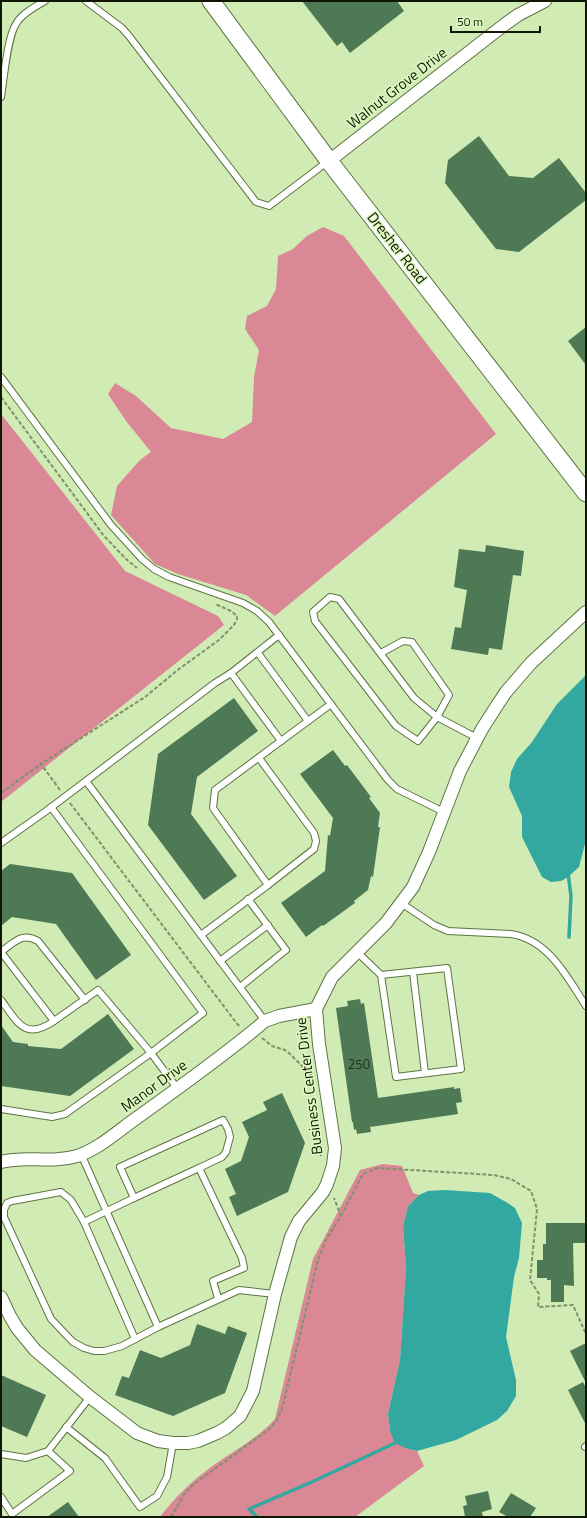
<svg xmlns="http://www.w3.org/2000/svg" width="587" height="1518" font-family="'Titillium Web',sans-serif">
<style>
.forest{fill:#da8796}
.water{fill:#32a8a1}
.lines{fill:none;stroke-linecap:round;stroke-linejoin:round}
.stream{stroke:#32a8a1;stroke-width:3.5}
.building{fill:#4d7a54}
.lane-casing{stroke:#5e7443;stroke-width:8}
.street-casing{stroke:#5e7443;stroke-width:14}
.secondary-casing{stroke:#5e7443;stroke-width:19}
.path{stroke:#7f926b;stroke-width:2;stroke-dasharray:4 2;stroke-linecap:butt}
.lane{stroke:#fff;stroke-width:6}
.street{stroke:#fff;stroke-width:12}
.secondary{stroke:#fff;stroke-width:17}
.labels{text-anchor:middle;stroke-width:3;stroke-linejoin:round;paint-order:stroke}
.number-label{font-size:13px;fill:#1f3019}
.street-label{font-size:15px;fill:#101805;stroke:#def8c1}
</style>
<rect width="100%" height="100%" fill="#d1ebb5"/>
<g class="forest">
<path d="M 323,227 L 344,236 L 496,434 L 275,616 L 246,595 L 178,574 L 155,564 L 111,515 L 117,486 L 140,460 L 151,452 L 126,421 L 108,394 L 115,383 L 136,396 L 171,428 L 223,439 L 252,422 L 254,377 L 259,350 L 245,329 L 247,316 L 267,306 L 276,289 L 278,256 L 293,249 L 307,236 Z"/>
<path d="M 1,414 L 125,571 L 218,616 L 224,625 L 1,802 Z"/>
<path d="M 383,1164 L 402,1166 L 413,1193 L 419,1195 L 408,1206 L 403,1226 L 406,1268 L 400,1360 L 388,1414 L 390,1431 L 405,1448 L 417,1451 L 424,1466 L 355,1517 L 160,1517 C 174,1498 192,1481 211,1467 C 233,1451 257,1439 275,1419 L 313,1259 L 360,1170 Z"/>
</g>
<g class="water">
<path d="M 586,675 L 586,840 L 579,867 L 568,877 L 561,881 L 551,882 L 542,877 L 522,837 L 522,816 L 509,787 L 511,772 L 517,759 L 532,742 L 557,704 Z"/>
<path d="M 445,1190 L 490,1193 L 506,1202 L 515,1208 L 522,1223 L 519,1258 L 514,1277 L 506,1337 L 516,1380 L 516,1396 L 507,1411 L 497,1420 L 456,1440 L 417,1451 L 405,1448 L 395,1443 L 390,1431 L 388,1414 L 400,1360 L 406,1268 L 403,1226 L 408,1206 L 419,1195 L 428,1191 Z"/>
</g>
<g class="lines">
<g class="stream">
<path d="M 568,873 L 571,896 L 569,937"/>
<path d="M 257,1517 L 249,1509 L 314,1481 L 395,1443 L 396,1440"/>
</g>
</g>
<g class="building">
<path d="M 302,1 L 397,1 L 404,11 L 350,53 L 342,42 L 337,46 Z"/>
<path d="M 479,136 L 509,176 L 533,178 L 559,158 L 586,193 L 586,200 L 519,252 L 496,249 L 445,183 L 448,160 Z"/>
<path d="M 586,327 L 586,365 L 568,341 Z"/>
<path d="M 486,545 L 524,551 L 521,576 L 513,575 L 502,650 L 489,648 L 488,655 L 451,649 L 455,627 L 461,628 L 467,590 L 454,587 L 459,549 L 485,552 Z"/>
<path d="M 234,698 L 258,731 L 197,777 L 191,814 L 237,876 L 204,900 L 148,825 L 158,754 Z"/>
<path d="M 333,750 L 345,766 L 347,765 L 371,797 L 369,798 L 380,813 L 378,827 L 380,827 L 373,877 L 371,876 L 368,890 L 354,901 L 355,903 L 323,926 L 322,925 L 306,937 L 281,903 L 325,871 L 328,835 L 330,836 L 333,818 L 300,774 Z"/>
<path d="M 10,864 L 72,873 L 131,955 L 96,980 L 56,924 L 12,917 L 1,926 L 1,871 Z"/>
<path d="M 360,999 L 361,1004 L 364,1003 L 378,1098 L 454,1087 L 454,1089 L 460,1088 L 462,1102 L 456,1103 L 458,1114 L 370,1127 L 371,1132 L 357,1134 L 356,1129 L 354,1130 L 353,1122 L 352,1122 L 336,1008 L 348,1006 L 347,1001 Z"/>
<path d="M 108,1014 L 134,1049 L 70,1096 L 1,1086 L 1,1025 L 13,1042 L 28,1044 L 28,1046 L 61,1049 Z"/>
<path d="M 282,1093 L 305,1143 L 288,1192 L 237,1216 L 229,1197 L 236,1194 L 225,1169 L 241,1161 L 249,1137 L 242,1122 L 267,1110 L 263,1102 Z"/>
<path d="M 546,1223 L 586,1223 L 586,1243 L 573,1243 L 574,1286 L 564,1285 L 564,1302 L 551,1302 L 551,1280 L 547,1280 L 547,1278 L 537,1278 L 537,1260 L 543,1260 L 543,1244 L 546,1244 Z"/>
<path d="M 197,1324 L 225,1334 L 228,1326 L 247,1333 L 225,1393 L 173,1416 L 115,1395 L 122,1376 L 129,1378 L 140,1350 L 161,1358 L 190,1345 Z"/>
<path d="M 586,1343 L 586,1383 L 570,1351 Z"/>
<path d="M 1,1375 L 46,1395 L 27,1437 L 1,1426 Z"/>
<path d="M 583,1382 L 586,1388 L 586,1425 L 568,1390 Z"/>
<path d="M 488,1491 L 492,1509 L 482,1512 L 483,1517 L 465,1517 L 463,1506 L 467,1505 L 465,1496 Z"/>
<path d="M 511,1493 L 536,1508 L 530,1517 L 508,1517 L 499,1512 Z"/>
<path d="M 68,1502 L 79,1517 L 47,1517 Z"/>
</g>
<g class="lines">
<defs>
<g id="lane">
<path d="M 86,1 L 122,28 L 129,36 L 256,202 L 269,206 L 327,162"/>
<path d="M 1,97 C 4,79 7,38 16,24 C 21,14 36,6 45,1"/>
<path d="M 1,377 L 111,525 L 142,559 L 154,569 L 169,577 L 243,603 L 257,611 L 269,622 L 388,780 L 397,789 L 444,812"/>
<path d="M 258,653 L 308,721"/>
<path d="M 381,653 L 403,641 L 412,642 L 449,695 L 437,717 L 418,741 L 396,726 L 315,621 L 313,612 L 330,597 L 339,599 L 414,698 L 437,717 L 477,738"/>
<path d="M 281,741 L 331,704"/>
<path d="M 259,758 L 314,833 L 316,841 L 314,849 L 268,885"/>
<path d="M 86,781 L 265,1021"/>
<path d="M 1,843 L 49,809 L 215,683 L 231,673 L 279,635"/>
<path d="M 401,903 L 434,925 L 448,931 L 511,934 C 549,940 567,977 586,1006"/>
<path d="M 201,935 L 268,885 L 213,808 L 215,790 L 281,741 L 231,673"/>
<path d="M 2,951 C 15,942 22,932 38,941 L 85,1000"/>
<path d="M 1,952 L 54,1021 L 98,990 L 151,1053 L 177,1088"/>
<path d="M 357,952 L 381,975 L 396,1077 L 461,1069 L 447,968 L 381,975"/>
<path d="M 220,961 L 268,925"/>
<path d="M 413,972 L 425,1073"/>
<path d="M 240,987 L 286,950 L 248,899"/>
<path d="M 1,1000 C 18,1023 25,1041 54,1021"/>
<path d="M 1,1109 L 52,1117 L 65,1114 L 151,1053 L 203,1013 L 51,807"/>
<path d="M 81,1154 L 158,1327 L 239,1290 L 275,1294"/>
<path d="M 134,1198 L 199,1168"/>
<path d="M 84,1222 L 135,1339"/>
<path d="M 158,1327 L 122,1346 L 104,1351 L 94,1351 L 84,1348 L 73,1342 L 51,1319 L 4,1217 L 4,1210 L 7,1203 L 12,1201 L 61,1192 L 71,1200 L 84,1222 L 134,1198 L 120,1167 L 223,1120 L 228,1129 L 230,1137 L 226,1152 L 222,1157 L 199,1168 L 242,1258 L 244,1268 L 213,1281 L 218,1298"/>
<path d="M 66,1427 L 105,1458 L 140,1507 L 157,1496 L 167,1477 L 173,1443"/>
<path d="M 585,1447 L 586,1446"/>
<path d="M 1,1454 L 26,1458 L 48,1451 L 90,1397"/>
<path d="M 1,1497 L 12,1514 L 70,1471 L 48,1451"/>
</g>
<g id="street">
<path d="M 329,161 L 504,25 L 518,15 L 545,1"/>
<path d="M 1,1162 C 27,1155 50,1164 77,1156 C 99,1149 119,1130 138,1117 C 181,1086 225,1055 265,1021 L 279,1016 L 316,1009"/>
<path d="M 1,1297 L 10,1316 L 17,1328 L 35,1350 L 90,1397 L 137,1433 L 158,1441 L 173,1443 L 188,1443 L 198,1441 L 217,1433 L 226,1428 L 240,1416 L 253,1391 L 275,1294 L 291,1237 L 299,1221 L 323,1192 L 327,1184 L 333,1166 L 335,1148 L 319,1044 L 316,1009 L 332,977 L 386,923 L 413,887 L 429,852 L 460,771 L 482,729 L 496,707 L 506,692 L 531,663 L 586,612"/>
</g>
<path id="secondary" d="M 211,1 L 329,161 L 586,493"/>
</defs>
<use href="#lane" class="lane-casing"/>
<use href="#street" class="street-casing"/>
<use href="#secondary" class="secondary-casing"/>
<g class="path">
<path d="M 1,397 L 104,536 L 126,559 L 137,568"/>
<path d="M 60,790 L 41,764 L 145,697 L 179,669 L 219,640 L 234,625 L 237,619 L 237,616 L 231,611 L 215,604"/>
<path d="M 1,793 L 41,764"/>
<path d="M 70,803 L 238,1025 L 241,1026"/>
<path d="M 262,1038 L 272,1046 L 285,1050 L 290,1054 L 312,1076"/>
<path d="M 319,1131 L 318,1137 L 321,1156"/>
<path d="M 341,1216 L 363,1174 L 377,1168 L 494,1175 L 511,1179 L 531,1191 L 537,1209 L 530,1280 L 539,1294 L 538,1307 L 573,1305 L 586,1334"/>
<path d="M 171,1517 L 185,1493 L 194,1484 L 272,1427 L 278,1418 L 282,1409 L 318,1260 L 327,1238 L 341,1216 L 334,1198"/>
</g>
<use href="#lane" class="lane"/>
<use href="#street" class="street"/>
<use href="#secondary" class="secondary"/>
</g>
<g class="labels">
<g class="number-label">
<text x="359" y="1069">250</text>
</g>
<g class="street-label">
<text transform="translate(397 88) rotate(-38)" y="5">Walnut Grove Drive</text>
<text transform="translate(397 248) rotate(52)" y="5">Dresher Road</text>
<text transform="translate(154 1086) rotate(-36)" y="5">Manor Drive</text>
<text transform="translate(309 1086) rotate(-97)" y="5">Business Center Drive</text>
</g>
</g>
<rect width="587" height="1518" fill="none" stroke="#101805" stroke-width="4"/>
<path d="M451 26v6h89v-6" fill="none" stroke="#101805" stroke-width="2"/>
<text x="457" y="26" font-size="12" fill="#101805" stroke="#def8c1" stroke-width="3" paint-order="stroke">50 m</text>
</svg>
